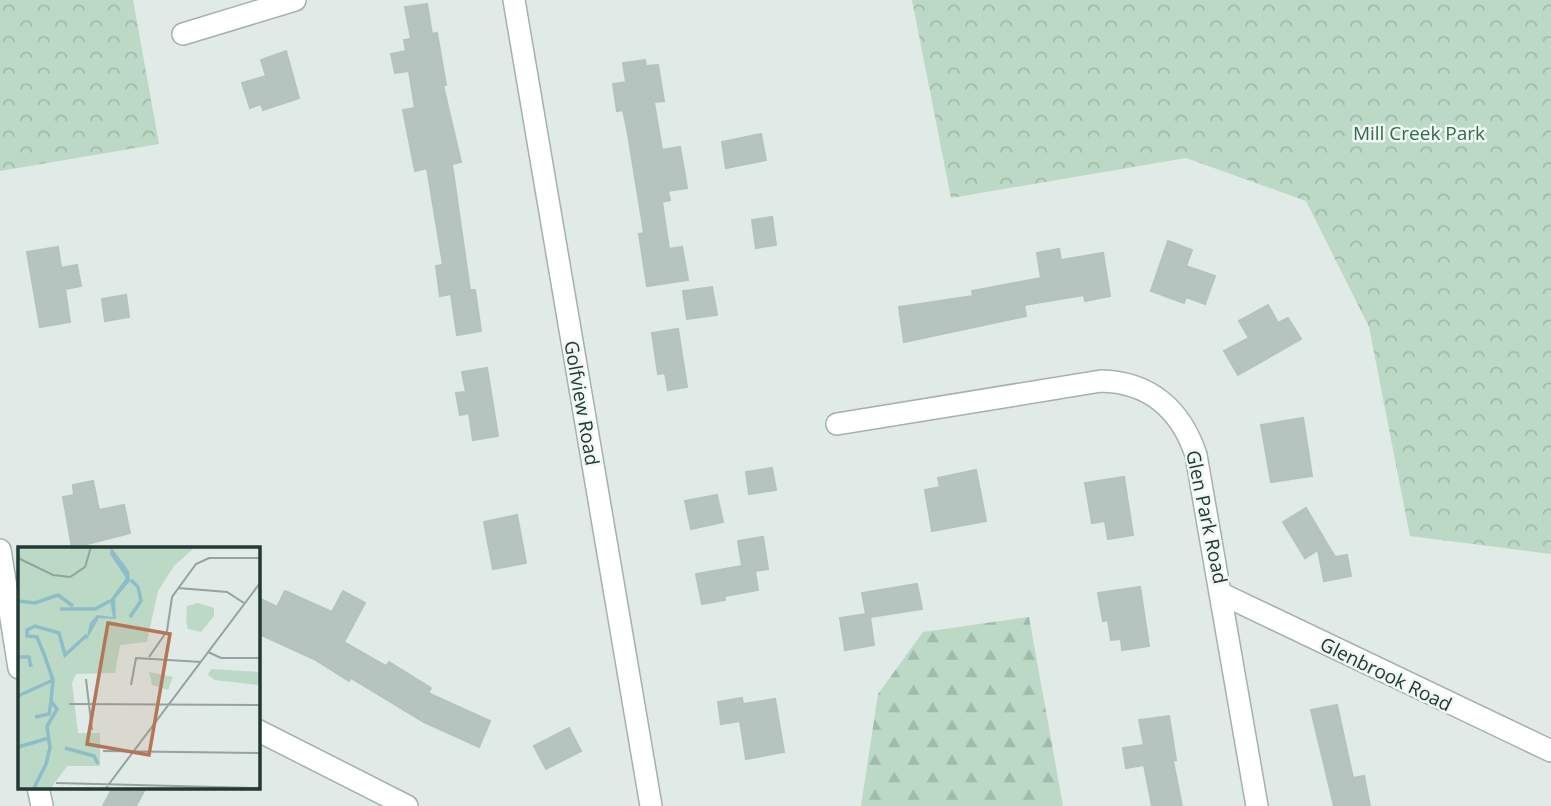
<svg xmlns="http://www.w3.org/2000/svg" width="1551" height="806" font-family="'Open Sans',sans-serif">
<style>
.forest{fill:url(#forest-firs)}
.park{fill:url(#park-crowns)}
.building{fill:#b6c4bf;stroke:#b3c3bd;stroke-width:2}
.lines{fill:none;stroke-linecap:round;stroke-linejoin:round}
.minor-casing{stroke:#a4b1ad;stroke-width:24}
.tertiary-casing{stroke:#a4b1ad;stroke-width:24}
.minor{stroke:#fff;stroke-width:21}
.tertiary{stroke:#fff;stroke-width:21}
.labels{text-anchor:middle;stroke-width:5;stroke-linejoin:round;paint-order:stroke}
.park-label{font-size:19px;fill:#306c4b;stroke:#f0f7f4}
.street-label{font-size:19px;fill:#233934;stroke:#f0f7f4}
.inset-river{fill:none;stroke:#8dbdca;stroke-width:3.5}
.inset-road{fill:none;stroke:#94a39f;stroke-width:2}
.view{fill:#b47657;fill-opacity:0.15;stroke:#b47657;stroke-width:3.5}
.inset-edge{fill:none;stroke:#233934;stroke-width:3.5}
</style>
<defs>
<pattern id="forest-firs" width="22" height="20" patternUnits="userSpaceOnUse" patternTransform="scale(1.75)"><rect width="22" height="20" fill="#bbd9c5"/><path d="M5 1l3.5 6h-7zM16 11l3.5 6h-7z" fill="#a0bbaa"/></pattern>
<pattern id="park-crowns" width="20" height="18" patternUnits="userSpaceOnUse" patternTransform="scale(1.75)"><rect width="20" height="18" fill="#bbd9c5"/><path d="M2 6a3 3 0 1 1 6 0M12 15a3 3 0 1 1 6 0" fill="none" stroke="#a0bbaa"/></pattern>
</defs>
<rect width="100%" height="100%" fill="#e0eae6"/>
<path class="forest" d="M 1029,617 L 1063,806 L 861,806 L 878,694 L 923,632 Z"/>
<g class="park">
<path d="M 0,0 L 133,0 L 159,144 L 0,171 Z"/>
<path d="M 912,0 L 1551,0 L 1551,554 L 1410,536 L 1369,327 L 1306,201 L 1186,158 L 951,198 Z"/>
</g>
<g class="building">
<path d="M 427,4 L 432,34 L 437,33 L 446,85 L 443,85 L 461,162 L 452,164 L 470,290 L 475,290 L 481,331 L 457,335 L 451,294 L 440,296 L 436,266 L 443,265 L 427,168 L 415,171 L 403,110 L 415,108 L 409,71 L 395,73 L 391,54 L 406,51 L 404,40 L 411,39 L 405,7 Z"/>
<path d="M 286,51 L 299,98 L 263,110 L 261,104 L 250,108 L 242,83 L 266,76 L 261,60 Z"/>
<path d="M 645,60 L 646,66 L 658,65 L 664,101 L 654,102 L 662,150 L 680,147 L 687,188 L 668,191 L 670,200 L 662,202 L 669,249 L 682,247 L 688,280 L 647,286 L 639,234 L 644,233 L 628,134 L 623,110 L 617,111 L 613,84 L 626,82 L 623,63 Z"/>
<path d="M 761,134 L 766,160 L 726,168 L 722,142 Z"/>
<path d="M 772,217 L 776,245 L 756,248 L 752,220 Z"/>
<path d="M 1168,241 L 1192,250 L 1186,266 L 1215,276 L 1205,304 L 1186,297 L 1184,303 L 1151,291 Z"/>
<path d="M 58,247 L 61,268 L 77,265 L 81,286 L 65,289 L 70,322 L 40,327 L 27,252 Z"/>
<path d="M 1059,249 L 1061,260 L 1103,253 L 1110,296 L 1085,301 L 1084,295 L 1024,305 L 1026,316 L 904,342 L 899,307 L 973,296 L 972,291 L 1041,278 L 1037,253 Z"/>
<path d="M 712,287 L 717,315 L 687,319 L 683,291 Z"/>
<path d="M 126,295 L 129,317 L 105,321 L 102,299 Z"/>
<path d="M 1268,305 L 1278,323 L 1288,318 L 1301,339 L 1238,375 L 1224,351 L 1249,338 L 1239,321 Z"/>
<path d="M 678,329 L 687,387 L 668,390 L 665,373 L 658,374 L 652,333 Z"/>
<path d="M 487,368 L 498,436 L 473,440 L 469,413 L 460,415 L 456,393 L 466,392 L 462,372 Z"/>
<path d="M 1303,418 L 1312,476 L 1271,482 L 1261,425 Z"/>
<path d="M 772,468 L 776,490 L 749,494 L 746,472 Z"/>
<path d="M 976,470 L 986,521 L 932,531 L 925,490 L 940,487 L 938,478 Z"/>
<path d="M 1124,477 L 1133,535 L 1108,539 L 1105,521 L 1092,523 L 1085,483 Z"/>
<path d="M 93,481 L 99,510 L 124,505 L 130,533 L 72,548 L 63,497 L 74,495 L 73,485 Z"/>
<path d="M 717,495 L 723,522 L 691,529 L 685,501 Z"/>
<path d="M 1306,508 L 1335,557 L 1347,555 L 1351,576 L 1324,581 L 1318,550 L 1305,558 L 1283,522 Z"/>
<path d="M 517,515 L 526,563 L 493,569 L 484,522 Z"/>
<path d="M 763,537 L 768,569 L 755,571 L 758,590 L 725,596 L 725,600 L 702,604 L 696,574 L 742,566 L 738,541 Z"/>
<path d="M 917,584 L 922,609 L 870,617 L 874,645 L 845,650 L 840,618 L 866,614 L 862,593 Z"/>
<path d="M 1140,587 L 1149,646 L 1122,650 L 1121,639 L 1111,640 L 1108,620 L 1103,621 L 1098,593 Z"/>
<path d="M 285,591 L 332,612 L 343,591 L 365,603 L 344,642 L 386,666 L 389,662 L 431,688 L 428,693 L 490,721 L 479,747 L 424,722 L 351,678 L 349,681 L 314,659 L 257,633 L 257,597 L 277,607 Z"/>
<path d="M 742,698 L 743,704 L 775,699 L 784,752 L 746,759 L 740,721 L 721,724 L 718,702 Z"/>
<path d="M 1337,705 L 1353,778 L 1364,776 L 1370,806 L 1334,806 L 1311,710 Z"/>
<path d="M 1169,716 L 1176,760 L 1173,761 L 1182,806 L 1152,806 L 1144,765 L 1126,768 L 1123,748 L 1144,745 L 1139,720 Z"/>
<path d="M 569,728 L 581,751 L 546,769 L 534,746 Z"/>
<path d="M 113,787 L 146,787 L 136,806 L 103,806 Z"/>
</g>
<g class="lines">
<defs>
<g id="minor">
<path d="M 514,0 L 651,806"/>
<path d="M 183,34 L 295,0"/>
<path d="M 837,424 L 1101,381 C 1150,382 1181,410 1196,455 L 1257,806"/>
<path d="M 0,550 L 19,668"/>
<path d="M 1222,594 L 1551,751"/>
<path d="M 38,787 L 42,806"/>
</g>
<g id="tertiary">
<path d="M 0,604 L 19,614"/>
<path d="M 257,730 L 407,806"/>
</g>
</defs>
<use href="#minor" class="minor-casing"/>
<use href="#tertiary" class="tertiary-casing"/>
<use href="#minor" class="minor"/>
<use href="#tertiary" class="tertiary"/>
</g>
<g class="labels">
<g class="park-label">
<text x="1419" y="140">Mill Creek Park</text>
</g>
<g class="street-label">
<text transform="translate(582 403) rotate(80)" y="7">Golfview Road</text>
<text transform="translate(1207 517) rotate(78)" y="7">Glen Park Road</text>
<text transform="translate(1386 674) rotate(26)" y="7">Glenbrook Road</text>
</g>
</g>
<g transform="translate(18 547)">
<rect width="242" height="242" fill="#e0eae6"/>
<path d="M 180,56 L 196,61 L 196,69 L 183,85 L 170,82 L 168,74 L 169,59 ZM 193,122 L 241,125 L 241,138 L 197,133 L 190,128 ZM 131,125 L 155,130 L 150,143 L 134,138 Z" fill="#bbd9c5"/>
<path d="M 0,0 L 177,0 L 156,19 L 140,44 L 129,95 L 102,98 L 97,126 L 58,127 L 54,136 L 60,186 L 82,186 L 82,219 L 49,219 L 33,241 L 0,241 Z" fill="#bbd9c5"/>
<path d="M 93,0 L 111,24 L 112,34 L 97,52 L 98,72 L 81,71 L 68,94 L 72,76 L 79,68 L 95,70 L 92,53 L 108,31 L 92,7 Z" fill="#8dbdca"/>
<path class="inset-river" d="M 0,54 L 17,56 L 40,48 L 55,59M 42,62 L 77,62 L 92,54M 112,70 L 123,54 L 120,40 L 113,33M 0,110 L 11,110 L 13,120M 0,149 L 35,133M 17,170 L 31,167 L 33,155M 0,200 L 31,191M 47,201 L 76,209 L 80,217M 16,241 L 28,217 L 32,201 L 29,179 L 39,162 L 33,154 L 35,133 L 26,107 L 19,90 L 9,89 L 9,83 L 17,79 L 41,86 L 47,108 L 69,88"/>
<path class="inset-road" d="M 0,11 L 35,28 L 52,30 L 67,20 L 73,0M 160,41 L 209,45 L 226,56M 190,105 L 203,111 L 242,111M 131,110 L 149,84 L 154,50 L 178,17 L 191,11 L 242,11M 68,132 L 74,183M 113,138 L 118,111 L 183,115M 51,157 L 242,158M 85,204 L 242,206M 38,236 L 242,241M 88,241 L 242,36"/>
<path class="view" d="M 90,76 L 152,87 L 131,208 L 69,197 Z"/>
<rect width="242" height="242" class="inset-edge"/>
</g>
</svg>
